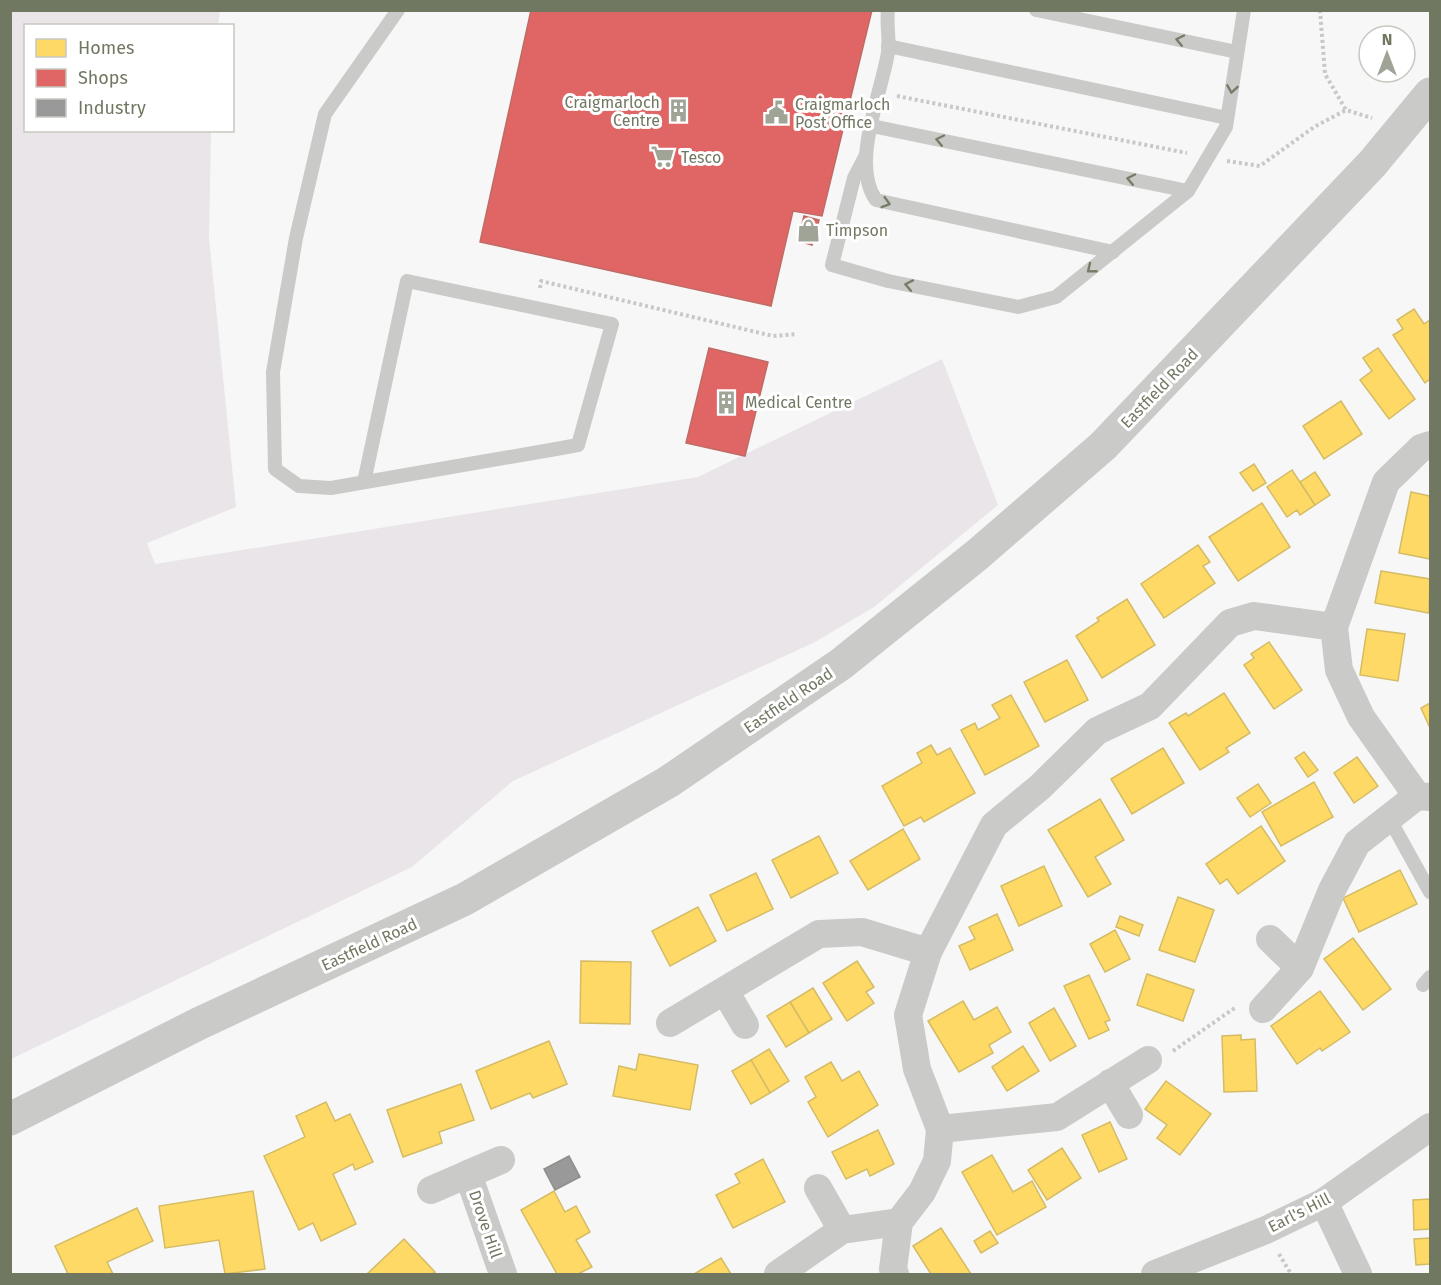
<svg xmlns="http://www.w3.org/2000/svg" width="1441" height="1285" font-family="'Fira Sans',sans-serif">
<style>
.green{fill:#e9e5e8}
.homes{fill:#ffd966;stroke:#d4bc65;stroke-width:1.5}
.shops{fill:#e06666;stroke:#bf6b65;stroke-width:1.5}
.industry{fill:#999;stroke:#8d8f88;stroke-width:1.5}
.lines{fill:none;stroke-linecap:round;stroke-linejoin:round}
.path{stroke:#c7c8c7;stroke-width:4;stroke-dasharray:3 3;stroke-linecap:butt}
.service{stroke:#cacbc8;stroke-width:14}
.minor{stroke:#cacbc8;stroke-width:28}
.tertiary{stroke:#cacbc8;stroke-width:33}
.oneway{stroke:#757c67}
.labels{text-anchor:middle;stroke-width:6;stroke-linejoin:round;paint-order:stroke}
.poi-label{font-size:16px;fill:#717862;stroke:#fff;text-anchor:start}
.street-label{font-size:16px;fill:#717862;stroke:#fff}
</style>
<rect width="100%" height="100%" fill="#f7f7f7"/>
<path class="green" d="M 11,11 L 220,11 L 218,25 L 26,26 L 26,130 L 211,131 L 209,238 L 236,507 L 147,543 L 155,564 L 698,477 L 942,359 L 998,505 L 874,607 L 815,642 L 513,781 L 412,867 L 11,1059 Z"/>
<g class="homes">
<path d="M 1414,309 L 1424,324 L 1430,320 L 1430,379 L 1425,383 L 1393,335 L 1403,329 L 1397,320 Z"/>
<path d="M 1378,348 L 1415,399 L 1389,419 L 1360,380 L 1372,371 L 1363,358 Z"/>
<path d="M 1341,401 L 1362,434 L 1324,459 L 1303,426 Z"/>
<path d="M 1254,464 L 1266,483 L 1253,491 L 1240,473 Z"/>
<path d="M 1292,470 L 1315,505 L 1300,515 L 1297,510 L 1287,517 L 1267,487 Z"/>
<path d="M 1315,472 L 1330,495 L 1315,505 L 1300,482 Z"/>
<path d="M 1411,492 L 1430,496 L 1430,559 L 1399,553 Z"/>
<path d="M 1262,503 L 1290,547 L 1238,581 L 1209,537 Z"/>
<path d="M 1198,545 L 1210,562 L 1203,566 L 1215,583 L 1164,618 L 1141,584 Z"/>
<path d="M 1381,571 L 1430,579 L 1429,613 L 1375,603 Z"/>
<path d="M 1127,599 L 1155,645 L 1102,678 L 1076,636 L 1099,621 L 1097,618 Z"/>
<path d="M 1367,629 L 1405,634 L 1398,681 L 1360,675 Z"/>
<path d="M 1269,642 L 1302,690 L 1274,709 L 1244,665 L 1254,658 L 1251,654 Z"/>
<path d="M 1067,660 L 1088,700 L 1045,722 L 1024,682 Z"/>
<path d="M 1224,693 L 1250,733 L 1226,748 L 1229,752 L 1200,770 L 1169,723 L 1186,713 L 1188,716 Z"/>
<path d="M 1011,695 L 1039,746 L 985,775 L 961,730 L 975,723 L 978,730 L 1000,718 L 992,705 Z"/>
<path d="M 1430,703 L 1430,728 L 1421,708 Z"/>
<path d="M 931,745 L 937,755 L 950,748 L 975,793 L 924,822 L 921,817 L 904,826 L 882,786 L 922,763 L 917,753 Z"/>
<path d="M 1163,748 L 1184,783 L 1132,814 L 1111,779 Z"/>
<path d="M 1304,752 L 1318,770 L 1308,777 L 1295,758 Z"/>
<path d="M 1357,757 L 1378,786 L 1354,803 L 1334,773 Z"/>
<path d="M 1314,782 L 1333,817 L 1281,846 L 1262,812 Z"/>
<path d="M 1258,784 L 1271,803 L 1250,817 L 1237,798 Z"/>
<path d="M 1100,799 L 1124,840 L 1095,857 L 1111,884 L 1088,897 L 1048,830 Z"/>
<path d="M 1261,826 L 1285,861 L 1238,894 L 1227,879 L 1220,884 L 1206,864 Z"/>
<path d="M 903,829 L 920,859 L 868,890 L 850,861 Z"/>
<path d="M 819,836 L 838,873 L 791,898 L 772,860 Z"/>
<path d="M 1044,866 L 1062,906 L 1019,926 L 1001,886 Z"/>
<path d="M 1400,870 L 1417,904 L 1359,932 L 1343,898 Z"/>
<path d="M 756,873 L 773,909 L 727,931 L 710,895 Z"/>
<path d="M 1178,897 L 1214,910 L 1195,962 L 1159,950 Z"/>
<path d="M 698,907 L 716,941 L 670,966 L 652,931 Z"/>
<path d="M 997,914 L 1013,950 L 970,970 L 959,946 L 975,939 L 969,927 Z"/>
<path d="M 1120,916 L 1143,925 L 1139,936 L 1116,927 Z"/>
<path d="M 1115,930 L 1130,959 L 1105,972 L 1090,944 Z"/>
<path d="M 1353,938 L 1391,989 L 1363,1010 L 1324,959 Z"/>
<path d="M 581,961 L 631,962 L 630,1024 L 580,1023 Z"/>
<path d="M 857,961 L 874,987 L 866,992 L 874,1003 L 847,1021 L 823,983 Z"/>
<path d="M 1147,974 L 1194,990 L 1183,1021 L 1137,1005 Z"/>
<path d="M 1089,975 L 1110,1020 L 1105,1022 L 1109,1030 L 1089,1039 L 1064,986 Z"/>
<path d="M 813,988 L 832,1019 L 809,1033 L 790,1002 Z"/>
<path d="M 1320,991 L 1350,1032 L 1322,1051 L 1320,1048 L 1297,1064 L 1271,1026 Z"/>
<path d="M 963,1001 L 974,1020 L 997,1007 L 1011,1032 L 989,1045 L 993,1053 L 959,1072 L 928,1021 Z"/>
<path d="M 790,1002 L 809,1033 L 786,1047 L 767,1016 Z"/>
<path d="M 1054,1008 L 1076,1046 L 1050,1061 L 1029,1023 Z"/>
<path d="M 1241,1035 L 1241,1040 L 1255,1039 L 1257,1091 L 1224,1092 L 1222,1036 Z"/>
<path d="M 549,1041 L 567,1084 L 533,1098 L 530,1093 L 491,1109 L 476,1071 Z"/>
<path d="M 1023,1046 L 1039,1071 L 1007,1091 L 992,1067 Z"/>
<path d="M 769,1049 L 789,1081 L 770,1093 L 751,1060 Z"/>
<path d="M 639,1054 L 698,1065 L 690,1110 L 613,1096 L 619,1066 L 636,1070 Z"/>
<path d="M 751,1060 L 770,1093 L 751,1104 L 732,1071 Z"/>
<path d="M 831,1062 L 842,1081 L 859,1071 L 878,1105 L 828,1137 L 808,1102 L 816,1097 L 805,1077 Z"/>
<path d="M 1166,1081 L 1211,1114 L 1180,1155 L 1157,1138 L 1167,1125 L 1145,1109 Z"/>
<path d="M 461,1084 L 474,1120 L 439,1132 L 442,1143 L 403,1157 L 387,1110 Z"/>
<path d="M 326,1102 L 335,1121 L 350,1114 L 373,1162 L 355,1170 L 353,1164 L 333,1174 L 356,1224 L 321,1241 L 313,1223 L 299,1230 L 264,1156 L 305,1137 L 296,1116 Z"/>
<path d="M 1110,1122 L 1127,1159 L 1099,1172 L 1082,1135 Z"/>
<path d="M 878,1130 L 894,1164 L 870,1176 L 867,1169 L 846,1179 L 832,1152 Z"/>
<path d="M 1062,1148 L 1081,1178 L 1047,1200 L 1028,1170 Z"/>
<path d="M 992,1155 L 1013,1192 L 1032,1181 L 1046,1207 L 997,1235 L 962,1172 Z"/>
<path d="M 763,1159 L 785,1202 L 733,1228 L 716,1195 L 740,1183 L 735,1174 Z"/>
<path d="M 253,1191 L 265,1269 L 225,1274 L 219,1240 L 165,1248 L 159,1206 Z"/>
<path d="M 554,1191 L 565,1212 L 576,1206 L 590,1232 L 576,1240 L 592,1267 L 578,1274 L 557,1274 L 521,1210 Z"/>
<path d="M 1430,1199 L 1430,1229 L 1414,1230 L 1413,1200 Z"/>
<path d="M 137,1208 L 153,1241 L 107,1262 L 113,1274 L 68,1274 L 55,1246 Z"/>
<path d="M 941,1228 L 971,1274 L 931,1274 L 913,1246 Z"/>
<path d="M 990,1231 L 998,1243 L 981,1253 L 974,1241 Z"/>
<path d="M 1430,1238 L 1430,1264 L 1416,1265 L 1414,1239 Z"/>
<path d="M 404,1239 L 435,1272 L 432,1274 L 367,1274 Z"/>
<path d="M 721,1258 L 731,1274 L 694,1274 Z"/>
</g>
<g class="shops">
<path d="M 531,10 L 872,10 L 822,216 L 793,211 L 771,306 L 480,242 Z"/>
<path d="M 804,216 L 819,220 L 812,245 L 798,241 Z"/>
<path d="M 709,348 L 768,362 L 745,456 L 686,443 Z"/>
</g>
<path class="industry" d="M 569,1156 L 580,1177 L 555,1190 L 544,1169 Z"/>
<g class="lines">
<g class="path">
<path d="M 1320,10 L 1325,74 L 1346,110 L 1372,118"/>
<path d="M 897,96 L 1187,153"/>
<path d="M 1227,161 L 1260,166 L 1314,127 L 1346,110"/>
<path d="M 540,288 L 541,281 L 773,336 L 796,334"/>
<path d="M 1173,1051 L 1236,1007"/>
<path d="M 1279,1254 L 1291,1274"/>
</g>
<g class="service">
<path d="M 888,10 C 886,24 890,38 888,52 C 882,92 850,164 876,200 L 1113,252"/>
<path d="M 1036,10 L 1237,52"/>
<path d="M 888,46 L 1227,118"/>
<path d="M 872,126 L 1188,191"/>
<path d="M 866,155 L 854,178 L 832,265 L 888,281 L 1018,307 L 1056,297 L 1188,191 L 1226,127 L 1244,10"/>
<path d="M 364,482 L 407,281 L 612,324 L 578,445 L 556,449 L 331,488 L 299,486 L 275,469 L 273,372 L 296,238 L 325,114 L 398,10"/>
<path d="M 1389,818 L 1430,892"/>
<path d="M 1423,985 L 1430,977"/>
</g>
<g class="minor">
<path d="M 1334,627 L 1386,482 L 1421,448 L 1430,445"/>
<path d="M 1270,939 L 1300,968"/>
<path d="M 725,991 L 745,1025"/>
<path d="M 1263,1009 L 1300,968 L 1332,890 L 1357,843 L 1417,796"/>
<path d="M 670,1023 L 819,934 L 862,932 L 928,952"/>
<path d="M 1110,1083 L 1129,1115"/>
<path d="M 940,1129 L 1057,1117 L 1148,1060"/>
<path d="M 501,1160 L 468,1174 L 503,1274"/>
<path d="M 818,1188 L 842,1230"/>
<path d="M 431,1190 L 468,1174"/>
<path d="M 1324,1202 L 1358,1274"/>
<path d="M 778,1274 L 842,1230 L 899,1222"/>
<path d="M 895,1274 L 893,1269 L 899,1222 L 922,1192 L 937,1161 L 940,1129 L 917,1069 L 908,1015 L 928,952 L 994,825 L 1040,787 L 1097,731 L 1150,706 L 1230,623 L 1254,616 L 1334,627 L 1339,670 L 1361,717 L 1417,796 L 1430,797"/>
<path d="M 1155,1274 L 1266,1230 L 1324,1202 L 1430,1127"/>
</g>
<path class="tertiary" d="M 10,1119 L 198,1024 L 465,899 L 668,782 L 841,664 L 977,555 L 1103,446 L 1372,164 L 1430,94"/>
</g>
<defs><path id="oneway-chevron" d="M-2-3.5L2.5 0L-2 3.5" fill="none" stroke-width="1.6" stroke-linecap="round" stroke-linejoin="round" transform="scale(1.5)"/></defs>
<g class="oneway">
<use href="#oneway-chevron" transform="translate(1180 40) rotate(-168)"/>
<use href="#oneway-chevron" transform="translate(1232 89) rotate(99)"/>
<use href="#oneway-chevron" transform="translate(940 140) rotate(-168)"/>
<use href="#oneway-chevron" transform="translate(1131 179) rotate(-168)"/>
<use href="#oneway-chevron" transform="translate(886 203) rotate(16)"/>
<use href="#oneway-chevron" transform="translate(1091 269) rotate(141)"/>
<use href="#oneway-chevron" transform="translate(909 285) rotate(-169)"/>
</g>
<defs>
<symbol id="building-bare" viewBox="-9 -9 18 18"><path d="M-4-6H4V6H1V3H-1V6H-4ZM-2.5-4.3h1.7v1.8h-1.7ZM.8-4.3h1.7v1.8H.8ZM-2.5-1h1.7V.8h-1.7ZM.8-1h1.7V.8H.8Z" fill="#a0a496" stroke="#fff" stroke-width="2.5" paint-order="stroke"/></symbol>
<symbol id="civic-bare" viewBox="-9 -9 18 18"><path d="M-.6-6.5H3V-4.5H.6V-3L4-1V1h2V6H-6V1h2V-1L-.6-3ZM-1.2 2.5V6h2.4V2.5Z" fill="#a0a496" stroke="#fff" stroke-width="2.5" paint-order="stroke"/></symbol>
<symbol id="supermarket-bare" viewBox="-9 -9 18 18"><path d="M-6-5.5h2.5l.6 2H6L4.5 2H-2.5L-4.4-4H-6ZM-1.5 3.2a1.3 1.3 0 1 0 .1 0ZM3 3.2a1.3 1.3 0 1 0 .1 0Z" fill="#a0a496" stroke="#fff" stroke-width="2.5" paint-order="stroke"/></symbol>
<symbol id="shop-bare" viewBox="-9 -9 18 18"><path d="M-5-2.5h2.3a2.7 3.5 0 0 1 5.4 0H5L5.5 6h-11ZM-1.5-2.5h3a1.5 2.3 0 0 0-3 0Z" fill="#a0a496" stroke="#fff" stroke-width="2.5" paint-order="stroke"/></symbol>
</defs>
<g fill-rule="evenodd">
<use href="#building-bare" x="662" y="94" width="33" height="33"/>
<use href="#civic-bare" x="760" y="96" width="33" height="33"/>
<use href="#supermarket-bare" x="646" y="140" width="33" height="33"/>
<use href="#shop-bare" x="792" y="214" width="33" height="33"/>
<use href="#building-bare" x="710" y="386" width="33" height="33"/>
</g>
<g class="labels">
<g class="poi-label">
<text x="660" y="108" text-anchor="end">Craigmarloch<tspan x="660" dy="18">Centre</tspan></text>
<text x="795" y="110">Craigmarloch<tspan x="795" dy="18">Post Office</tspan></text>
<text x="681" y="163">Tesco</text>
<text x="826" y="236">Timpson</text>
<text x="745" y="408">Medical Centre</text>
</g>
<g class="street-label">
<text transform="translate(1159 388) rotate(-46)" y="6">Eastfield Road</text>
<text transform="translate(788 700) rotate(-34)" y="6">Eastfield Road</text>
<text transform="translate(369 944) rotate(-25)" y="6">Eastfield Road</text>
<text transform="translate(1299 1212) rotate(-27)" y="6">Earl's Hill</text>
<text transform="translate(486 1224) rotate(71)" y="6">Drove Hill</text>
</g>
</g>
<rect width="1441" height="1285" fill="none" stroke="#717862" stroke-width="24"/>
<rect x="24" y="24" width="210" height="108" fill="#ffffff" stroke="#c6c9c0" stroke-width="1.5"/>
<rect x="36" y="39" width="30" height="18" fill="#ffd966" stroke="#c6c9c0" stroke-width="1.5"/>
<text x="78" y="54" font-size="18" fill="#717862">Homes</text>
<rect x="36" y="69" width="30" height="18" fill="#e06666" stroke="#c6c9c0" stroke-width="1.5"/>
<text x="78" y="84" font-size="18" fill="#717862">Shops</text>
<rect x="36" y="99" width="30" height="18" fill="#999999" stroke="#c6c9c0" stroke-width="1.5"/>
<text x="78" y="114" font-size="18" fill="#717862">Industry</text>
<g transform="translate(1387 54)"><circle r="28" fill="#ffffff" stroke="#c6c9c0" stroke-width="1.5"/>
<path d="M0-4.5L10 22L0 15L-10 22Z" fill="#a0a496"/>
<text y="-9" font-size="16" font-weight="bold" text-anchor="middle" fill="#717862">N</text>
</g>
</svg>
